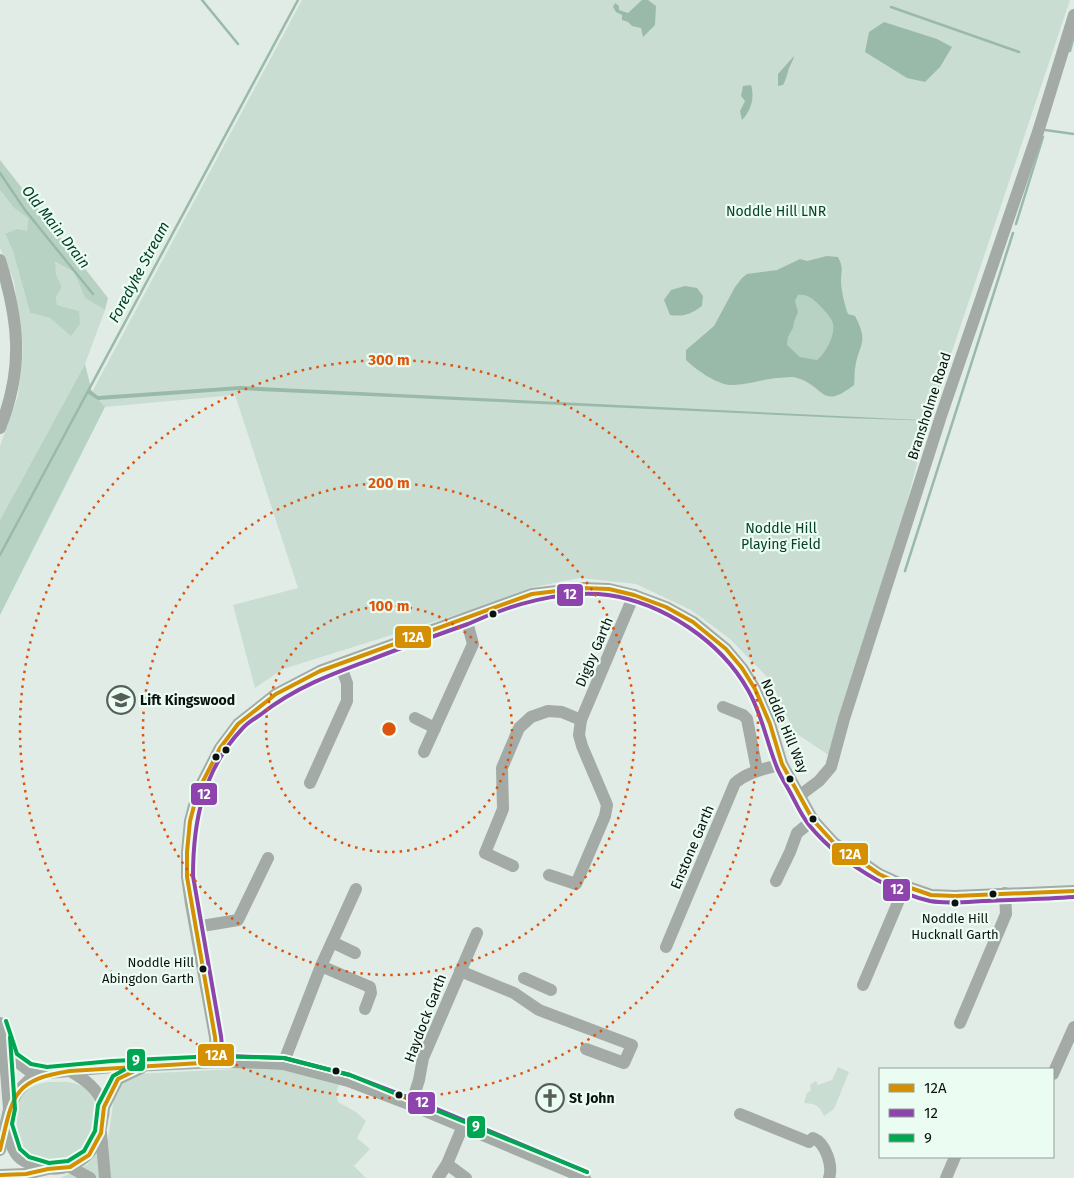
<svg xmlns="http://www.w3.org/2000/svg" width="1074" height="1178" font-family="'Fira Sans',sans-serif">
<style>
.green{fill:#caddd3}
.forest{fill:#b7d2c3}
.water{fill:#9abaa9;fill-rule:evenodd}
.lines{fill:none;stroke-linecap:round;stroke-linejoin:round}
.stream{stroke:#9abaa9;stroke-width:2.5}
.minor{stroke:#a4aba6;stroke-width:12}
.bus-1-casing{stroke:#ebfdf3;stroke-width:8}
.bus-2-casing{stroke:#ebfdf3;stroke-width:8}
.bus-3-casing{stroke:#ebfdf3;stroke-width:8}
.bus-1{stroke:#d49002;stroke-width:4}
.bus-2{stroke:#8e44ad;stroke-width:4}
.bus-3{stroke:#00a651;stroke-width:4}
.ring{fill:none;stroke:#dd550c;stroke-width:2.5;stroke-dasharray:2.5 5}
.bus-dot{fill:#0b110e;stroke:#ebfdf3;stroke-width:2}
.labels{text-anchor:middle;stroke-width:4.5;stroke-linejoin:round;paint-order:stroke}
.bus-label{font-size:13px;fill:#0b110e;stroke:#ebfdf3}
.park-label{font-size:14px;fill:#08412a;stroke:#ebfdf3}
.street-label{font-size:14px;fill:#0b110e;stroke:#ebfdf3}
.poi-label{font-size:14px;font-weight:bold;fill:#0b110e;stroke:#ebfdf3;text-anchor:start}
.water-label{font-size:15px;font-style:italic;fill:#013b25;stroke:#ebfdf3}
.centre{fill:#dd550c;stroke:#ebfdf3;stroke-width:2.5}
.ring-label{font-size:15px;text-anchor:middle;font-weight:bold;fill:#dd550c;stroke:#ebfdf3;stroke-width:4.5;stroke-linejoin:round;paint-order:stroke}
.line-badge{stroke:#ebfdf3;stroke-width:2}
.badge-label{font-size:14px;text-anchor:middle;font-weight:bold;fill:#fff}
</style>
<rect width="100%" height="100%" fill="#e2ece7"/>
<g class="green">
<path d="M 302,0 L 1070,0 L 926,429 L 852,712 L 836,760 L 794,732 L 771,681 L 730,639 L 691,610 L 636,584 L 580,578 L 529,588 L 468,611 L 283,669 L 255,688 L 233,605 L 298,588 L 235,395 L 105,407 L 92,392 Z"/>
<path d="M 0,190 L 14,208 L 28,218 L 27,231 L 5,235 L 13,250 L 30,313 L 50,318 L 58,324 L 79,311 L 57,305 L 56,297 L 62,287 L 56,274 L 54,262 L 74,272 L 85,298 L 105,310 L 85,364 L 0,520 L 0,446 L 18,396 L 23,348 L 14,281 L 0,248 Z"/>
<path d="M 838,1067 L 849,1072 L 834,1109 L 824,1116 C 819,1105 816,1104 804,1103 L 807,1093 L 811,1090 L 810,1085 L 816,1081 L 818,1085 L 832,1080 Z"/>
<path d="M 258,1068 C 287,1068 312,1076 339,1085 L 336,1092 L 338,1102 L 356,1112 L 366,1121 L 357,1138 L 370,1149 L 354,1166 L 366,1178 L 60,1178 L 87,1165 L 108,1139 L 115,1090 L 134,1074 Z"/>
<path d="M 49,1082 C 57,1082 66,1081 73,1083 C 105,1091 95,1124 88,1147 C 71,1160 72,1160 50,1161 C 20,1162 14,1143 17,1117 C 18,1110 18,1101 22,1095 C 28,1086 39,1083 49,1082 Z"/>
</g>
<g class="forest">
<path d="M 0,160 L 108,298 L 105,310 L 85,298 L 74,272 L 55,262 L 56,274 L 62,287 L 56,297 L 57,305 L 79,311 L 80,324 L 71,336 L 50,318 L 30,313 L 13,251 L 5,234 L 17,229 L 27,231 L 28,218 L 14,208 L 0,190 Z"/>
<path d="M 798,295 C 807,294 813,299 819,305 C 823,309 829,315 832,321 C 837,332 826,353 817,360 L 800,357 L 787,345 L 788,337 L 793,328 L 794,322 L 798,312 L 795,301 Z"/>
<path d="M 85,364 L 92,392 L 105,407 L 0,615 L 0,520 Z"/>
</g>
<g class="water">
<path d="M 642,0 L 648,0 L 656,6 L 655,25 L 643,37 L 641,28 L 632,26 L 628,22 L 622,20 L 622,15 L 616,12 L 613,7 L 615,3 L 619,6 L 619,10 L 628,13 Z"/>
<path d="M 884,22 L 937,39 L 952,47 L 940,67 L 925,82 L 907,78 L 865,52 L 869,32 Z"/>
<path d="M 794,56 C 793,62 789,66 788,72 C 786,77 786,80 783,85 L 778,86 L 778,74 Z"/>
<path d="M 751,85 C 755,97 751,111 742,120 L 740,111 L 745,101 L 741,96 L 743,86 Z"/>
<path d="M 827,256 L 838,257 C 844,269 841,270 841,281 C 841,290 845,306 848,314 L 855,316 C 870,344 858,344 855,369 C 854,374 855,379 854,385 C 821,411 825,386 797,378 C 792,376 784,378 778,378 C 762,379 745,386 729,385 C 715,383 695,369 686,360 L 686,350 L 714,326 L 735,287 L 742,278 L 747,274 L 777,270 L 800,259 L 807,261 ZM 798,295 C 807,294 813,299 819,305 C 823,309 829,315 832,321 C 837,332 826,353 817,360 L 800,357 L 787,345 L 788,337 L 793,328 L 794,322 L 798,312 L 795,301 Z"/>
<path d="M 685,286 L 697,288 L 703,296 L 702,306 C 691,314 684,317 670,315 L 664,300 L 671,290 Z"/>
<path d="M 240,386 L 939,421 L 844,418 L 239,390 L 98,400 L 87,393 L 89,389 L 98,396 Z"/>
</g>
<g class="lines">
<g class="stream">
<path d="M 202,0 L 238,44"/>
<path d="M 891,7 L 1019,52"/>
<path d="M 1070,51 L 1074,36"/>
<path d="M 1045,130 L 1074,134"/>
<path d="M 0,173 L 25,210 L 93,294"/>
<path d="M 1016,224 L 1043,137"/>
<path d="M 0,555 L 298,0"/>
<path d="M 905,571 L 1013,233"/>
</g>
<g class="minor">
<path d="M 0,260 C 19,321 24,368 0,428"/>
<path d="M 723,707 L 743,715 L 747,719 L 757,770"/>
<path d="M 415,718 L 435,728"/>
<path d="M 424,752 L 473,644 L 466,618"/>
<path d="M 310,783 L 347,701 L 347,683 L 340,664"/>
<path d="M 799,796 L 819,781 L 831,767 L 844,719 L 941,416 L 1038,132 L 1074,15"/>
<path d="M 513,866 L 485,853 L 503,809 L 502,768 L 519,728 L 531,717 L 548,711 L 562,712 L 581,720"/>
<path d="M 549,875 L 576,884 L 605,816 L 607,805 L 605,800 L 582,746 L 579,735 L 581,720 L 634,595"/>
<path d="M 776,881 L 790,852 L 797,833 L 813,820"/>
<path d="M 196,927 L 238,920 L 268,858"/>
<path d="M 332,942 L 355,953"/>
<path d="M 666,947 L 735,783 C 749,771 766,769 782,764"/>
<path d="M 321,966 L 370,987 L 371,993 L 365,1009"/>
<path d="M 460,971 L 514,993 L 539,1010 L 632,1045 L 624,1063 L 586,1049"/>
<path d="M 524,978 L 551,990"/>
<path d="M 863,985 L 905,886"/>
<path d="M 0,1023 L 12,1058 L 28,1070 L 47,1073"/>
<path d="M 960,1023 L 1006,914 L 1005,893"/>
<path d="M 3,1033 L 9,1109"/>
<path d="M 217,1062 L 215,1037 L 191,904 L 187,877 L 187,852 L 190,821 L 198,791 L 220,748 L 238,724 L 276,694 L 320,671 L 532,594 L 582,588 L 609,589 L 634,595 L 666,607 L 693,622 L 726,649 L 742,668 L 755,689 L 770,724 L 782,764 L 813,820 L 834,843 L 879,874 L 905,886 L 931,895 L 955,896 L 1074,891"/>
<path d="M 283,1064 L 321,966 L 356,889"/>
<path d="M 1053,1074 L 1074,1027"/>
<path d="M 411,1105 L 419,1080 L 423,1058 L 477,933"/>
<path d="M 104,1107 L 118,1079 L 141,1068"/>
<path d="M 740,1114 L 809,1142 L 813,1138 C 826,1143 833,1166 829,1178"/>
<path d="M 7,1126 C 9,1134 10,1145 15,1152 C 19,1160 28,1163 37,1166 C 71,1176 98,1156 102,1121 C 103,1117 105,1110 103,1106 C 99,1089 84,1079 70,1071"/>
<path d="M 101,1133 L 105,1178"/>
<path d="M 0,1150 L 9,1109 L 17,1092 L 29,1080 L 47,1073 L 112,1067 L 217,1062 L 266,1063 L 283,1064 L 348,1081 L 411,1105 L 585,1178"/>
<path d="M 447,1164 L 466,1178"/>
<path d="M 70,1167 L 90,1178"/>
<path d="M 0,1175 L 26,1174 L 48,1169"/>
<path d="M 438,1178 L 447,1164 L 462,1128"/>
<path d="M 946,1178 L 955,1157"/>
</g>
<defs>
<g id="bus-1">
<path d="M 0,1150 C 13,1097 11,1080 70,1071 L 217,1062 L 215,1037 L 187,877 L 187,852 L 190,821 L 198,791 L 220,748 L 238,724 L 276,694 L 320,671 L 532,594 L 582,588 L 609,589 L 634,595 L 666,607 L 693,622 L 726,649 L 742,668 L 755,689 L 770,724 L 782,764 L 813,820 L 834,843 L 879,874 L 905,886 L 931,895 L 955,896 L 1074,891"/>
<path d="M 0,1175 L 26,1174 L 48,1169 L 70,1167 L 89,1155 L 101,1133 L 104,1107 L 118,1079 L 143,1067"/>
</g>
<path id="bus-2" d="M 587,1172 L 413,1099 L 350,1075 L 284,1058 L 223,1056 L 221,1036 L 193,876 C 193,822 203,770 242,729 C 247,723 254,719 260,715 C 295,687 334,673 375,658 C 406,646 437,635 468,624 C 509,605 563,589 608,595 C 664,603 721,642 748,690 C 762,714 766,740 776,765 C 779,774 785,783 790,792 C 796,803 801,815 809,825 C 827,847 852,866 877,880 C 892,888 912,897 930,901 C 946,904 966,902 983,901 C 1013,900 1044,899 1074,897"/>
<g id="bus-3">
<path d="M 6,1021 L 17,1054 L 31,1064 L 47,1067 L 112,1061 L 217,1056 L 284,1058 L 350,1075 L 587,1172"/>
<path d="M 10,1037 L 15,1109 L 12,1124 L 20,1149 L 29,1157 L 49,1163 L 68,1161 L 84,1151 L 95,1131 L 98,1105 L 113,1076 L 140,1061"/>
</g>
</defs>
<use href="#bus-1" class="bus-1-casing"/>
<use href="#bus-2" class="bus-2-casing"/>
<use href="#bus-3" class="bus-3-casing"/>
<use href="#bus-1" class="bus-1"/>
<use href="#bus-2" class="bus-2"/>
<use href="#bus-3" class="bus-3"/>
</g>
<g class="ring">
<circle cx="389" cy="729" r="123"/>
<circle cx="389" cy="729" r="246"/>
<circle cx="389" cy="729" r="369"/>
</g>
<defs>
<symbol id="school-ring" viewBox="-11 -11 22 22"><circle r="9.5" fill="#ebfdf3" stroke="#565e5a" stroke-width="1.5"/><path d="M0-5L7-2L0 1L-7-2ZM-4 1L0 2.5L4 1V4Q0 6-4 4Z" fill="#565e5a"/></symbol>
<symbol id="church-ring" viewBox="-11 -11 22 22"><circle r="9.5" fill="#ebfdf3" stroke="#565e5a" stroke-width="1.5"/><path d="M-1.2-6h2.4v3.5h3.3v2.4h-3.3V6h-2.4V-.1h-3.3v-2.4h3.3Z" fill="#565e5a"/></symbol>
</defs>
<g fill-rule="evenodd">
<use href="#school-ring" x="105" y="684" width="32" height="32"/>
<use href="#church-ring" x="534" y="1082" width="32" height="32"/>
</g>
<g class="bus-dot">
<circle cx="493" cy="614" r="4.5"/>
<circle cx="226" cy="750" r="4.5"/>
<circle cx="216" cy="757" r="4.5"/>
<circle cx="790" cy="779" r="4.5"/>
<circle cx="813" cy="819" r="4.5"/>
<circle cx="993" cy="894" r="4.5"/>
<circle cx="955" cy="903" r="4.5"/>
<circle cx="203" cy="969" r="4.5"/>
<circle cx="336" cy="1071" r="4.5"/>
<circle cx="399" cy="1095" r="4.5"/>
</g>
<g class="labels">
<g class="bus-label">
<text x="955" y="923">Noddle Hill<tspan x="955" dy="16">Hucknall Garth</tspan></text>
<text x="194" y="967" text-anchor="end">Noddle Hill<tspan x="194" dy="16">Abingdon Garth</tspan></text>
</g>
<g class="park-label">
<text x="776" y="216">Noddle Hill LNR</text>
<text x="781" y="533">Noddle Hill<tspan x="781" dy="16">Playing Field</tspan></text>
</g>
<g class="street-label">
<text transform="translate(929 406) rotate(-72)" y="5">Bransholme Road</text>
<text transform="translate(594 652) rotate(-67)" y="5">Digby Garth</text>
<text transform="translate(785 726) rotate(67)" y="5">Noddle Hill Way</text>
<text transform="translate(692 847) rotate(-67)" y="5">Enstone Garth</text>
<text transform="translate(425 1018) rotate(-69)" y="5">Haydock Garth</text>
</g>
<g class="poi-label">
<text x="140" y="705">Lift Kingswood</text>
<text x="569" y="1103">St John</text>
</g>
<g class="water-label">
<text transform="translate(56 227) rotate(52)" y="5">Old Main Drain</text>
<text transform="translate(139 272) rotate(-62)" y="5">Foredyke Stream</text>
</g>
</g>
<circle cx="389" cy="729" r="8" class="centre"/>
<g class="ring-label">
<text x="389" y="365">300 m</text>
<text x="389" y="488">200 m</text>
<text x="389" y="611">100 m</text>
</g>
<g class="line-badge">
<rect x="556" y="583" width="28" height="24" rx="5" fill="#8e44ad"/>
<rect x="394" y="625" width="38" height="24" rx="5" fill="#d49002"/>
<rect x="190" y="782" width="28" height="24" rx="5" fill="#8e44ad"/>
<rect x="831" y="842" width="38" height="24" rx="5" fill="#d49002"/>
<rect x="882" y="878" width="29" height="24" rx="5" fill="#8e44ad"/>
<rect x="197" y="1043" width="38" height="24" rx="5" fill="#d49002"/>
<rect x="126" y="1048" width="20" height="24" rx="5" fill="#00a651"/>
<rect x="407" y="1091" width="29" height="24" rx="5" fill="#8e44ad"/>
<rect x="466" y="1115" width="20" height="24" rx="5" fill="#00a651"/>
</g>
<g class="badge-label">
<text x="570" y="599">12</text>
<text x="413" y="642">12A</text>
<text x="204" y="799">12</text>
<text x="850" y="859">12A</text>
<text x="897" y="894">12</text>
<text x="216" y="1060">12A</text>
<text x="136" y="1065">9</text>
<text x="422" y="1107">12</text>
<text x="476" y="1131">9</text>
</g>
<rect x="879" y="1068" width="175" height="90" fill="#ebfdf3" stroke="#919f97"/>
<rect x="889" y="1084" width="25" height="8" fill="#d49002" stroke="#919f97"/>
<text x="924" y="1093" font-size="15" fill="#0b110e">12A</text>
<rect x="889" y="1109" width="25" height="8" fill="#8e44ad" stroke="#919f97"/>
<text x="924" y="1118" font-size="15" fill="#0b110e">12</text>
<rect x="889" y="1134" width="25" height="8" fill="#00a651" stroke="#919f97"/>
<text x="924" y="1143" font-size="15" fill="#0b110e">9</text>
</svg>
